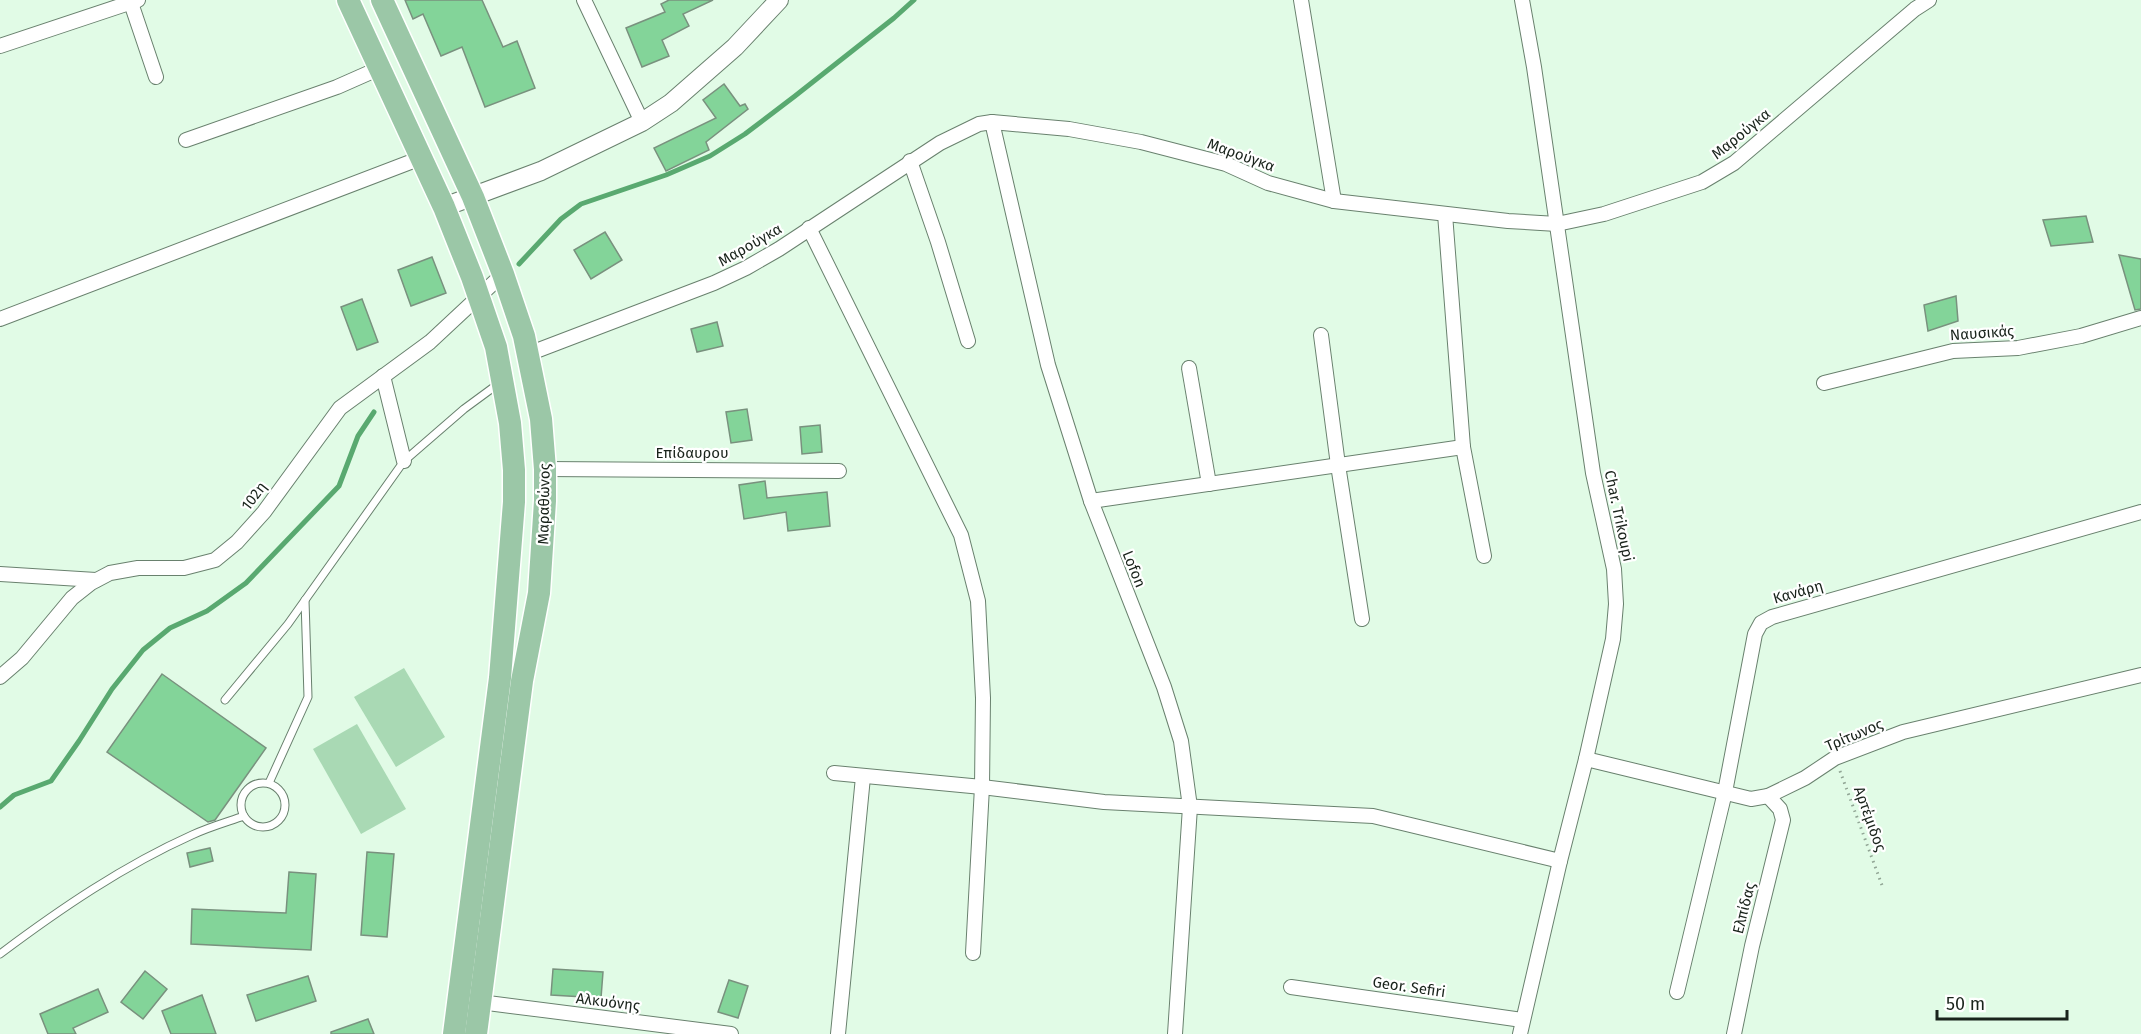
<svg xmlns="http://www.w3.org/2000/svg" width="2141" height="1034" font-family="'Fira Sans',sans-serif">
<style>
.green{fill:#a9d9b4}
.lines{fill:none;stroke-linecap:round;stroke-linejoin:round}
.stream{stroke:#59a970;stroke-width:5}
.building{fill:#83d499;stroke:#79917e;stroke-width:1.5}
.service-casing{stroke:#69816e;stroke-width:9}
.minor-casing{stroke:#69816e;stroke-width:16}
.tertiary-casing{stroke:#69816e;stroke-width:20}
.primary-casing{stroke:#fff;stroke-width:25}
.path{stroke:#91a595;stroke-width:3;stroke-dasharray:1.5 4.5;stroke-linecap:butt}
.service{stroke:#fff;stroke-width:7}
.minor{stroke:#fff;stroke-width:14}
.tertiary{stroke:#fff;stroke-width:18}
.primary{stroke:#9bc7a7;stroke-width:22}
.labels{text-anchor:middle;stroke-width:4.5;stroke-linejoin:round;paint-order:stroke}
.street-label{font-size:15px;fill:#19231b;stroke:#fff}
</style>
<rect width="100%" height="100%" fill="#e1fbe6"/>
<g class="green">
<path d="M 404,668 L 445,737 L 396,767 L 354,697 Z"/>
<path d="M 357,724 L 406,809 L 361,834 L 313,749 Z"/>
</g>
<g class="lines">
<g class="stream">
<path d="M 519,264 L 561,219 L 581,204 L 666,175 L 710,156 L 745,134 L 795,96 L 894,18 L 914,0"/>
<path d="M 0,807 L 14,795 L 51,781 L 79,741 L 112,689 L 143,650 L 170,628 L 207,611 L 246,583 L 339,486 L 358,436 L 374,412"/>
</g>
</g>
<g class="building">
<path d="M 405,0 L 482,0 L 503,47 L 517,41 L 535,88 L 485,107 L 462,47 L 441,56 L 423,14 L 413,19 Z"/>
<path d="M 669,0 L 713,0 L 683,14 L 689,26 L 662,40 L 669,56 L 642,67 L 626,28 L 665,12 L 661,4 Z"/>
<path d="M 724,84 L 740,106 L 745,104 L 748,109 L 706,142 L 709,150 L 666,171 L 654,148 L 716,118 L 703,100 Z"/>
<path d="M 2086,216 L 2093,242 L 2051,246 L 2043,220 Z"/>
<path d="M 605,232 L 622,260 L 591,279 L 574,250 Z"/>
<path d="M 2119,255 L 2141,259 L 2141,309 L 2135,310 Z"/>
<path d="M 432,257 L 446,293 L 411,306 L 398,270 Z"/>
<path d="M 1956,296 L 1958,321 L 1928,331 L 1924,305 Z"/>
<path d="M 362,299 L 378,342 L 357,350 L 341,307 Z"/>
<path d="M 717,322 L 723,346 L 697,352 L 691,329 Z"/>
<path d="M 747,409 L 752,440 L 731,443 L 726,412 Z"/>
<path d="M 820,425 L 822,452 L 802,454 L 800,427 Z"/>
<path d="M 765,481 L 767,498 L 827,492 L 830,526 L 788,531 L 786,512 L 744,519 L 739,485 Z"/>
<path d="M 162,674 L 266,748 L 215,820 L 208,822 L 107,752 Z"/>
<path d="M 210,848 L 213,861 L 190,867 L 187,853 Z"/>
<path d="M 367,852 L 394,854 L 387,937 L 361,935 Z"/>
<path d="M 289,872 L 316,874 L 311,950 L 191,944 L 192,909 L 286,913 Z"/>
<path d="M 553,969 L 603,972 L 601,998 L 551,995 Z"/>
<path d="M 145,971 L 167,989 L 143,1019 L 121,1002 Z"/>
<path d="M 308,976 L 316,1001 L 256,1021 L 247,995 Z"/>
<path d="M 729,980 L 748,986 L 738,1018 L 718,1012 Z"/>
<path d="M 98,989 L 108,1012 L 73,1028 L 76,1034 L 48,1034 L 40,1014 Z"/>
<path d="M 202,995 L 216,1034 L 171,1034 L 162,1011 Z"/>
<path d="M 368,1019 L 374,1034 L 331,1034 L 331,1032 Z"/>
</g>
<g class="lines">
<defs>
<g id="service">
<path d="M 225,700 L 288,624 L 404,461 L 464,409 L 498,384"/>
<circle cx="263" cy="805" r="22"/>
<path d="M 269,783 L 308,697 L 305,600"/>
<path d="M 0,954 C 60,909 123,866 192,835 C 209,827 227,822 244,816"/>
</g>
<g id="minor">
<path d="M 584,0 L 642,122"/>
<path d="M 1301,0 L 1334,201"/>
<path d="M 131,3 L 156,77"/>
<path d="M 0,46 L 138,0"/>
<path d="M 992,122 L 1048,365 L 1091,501 L 1164,687 L 1181,741 L 1190,807 L 1175,1034"/>
<path d="M 186,140 L 337,87 L 380,68"/>
<path d="M 910,161 L 938,242 L 968,341"/>
<path d="M 1445,214 L 1463,447 L 1484,556"/>
<path d="M 809,228 L 961,535 L 978,601 L 983,698 L 982,787 L 973,953"/>
<path d="M 0,319 L 421,158"/>
<path d="M 1321,335 L 1338,465 L 1362,619"/>
<path d="M 528,354 L 714,283 L 746,268 L 779,249 L 940,143 L 979,124 L 992,122 L 1069,129 L 1141,142 L 1226,164 L 1268,183 L 1334,201 L 1508,221 L 1557,224 L 1604,214 L 1702,182 L 1734,163 L 1915,9 L 1929,0"/>
<path d="M 1189,368 L 1209,484"/>
<path d="M 383,376 L 404,461"/>
<path d="M 1824,383 L 1953,351 L 2018,348 L 2081,336 L 2141,318"/>
<path d="M 545,469 L 839,471"/>
<path d="M 1091,501 L 1463,447"/>
<path d="M 0,574 L 96,580"/>
<path d="M 0,677 L 22,658 L 72,598 L 91,583 L 110,573 L 138,568 L 184,568 L 215,560 L 237,542 L 264,512 L 340,408 L 430,342 L 503,274"/>
<path d="M 1586,759 L 1751,799 L 1768,796 L 1805,778 L 1835,758 L 1903,732 L 2141,675"/>
<path d="M 834,773 L 982,787 L 1104,802 L 1373,816 L 1560,861"/>
<path d="M 1291,987 L 1522,1020"/>
<path d="M 1677,992 L 1725,792 L 1755,634 L 1761,623 L 1772,617 L 2141,512"/>
<path d="M 480,1002 L 731,1034"/>
<path d="M 838,1034 L 863,777"/>
<path d="M 1520,1034 L 1560,861 L 1586,759 L 1613,639 L 1616,604 L 1614,569 L 1593,473 L 1534,67 L 1522,0"/>
<path d="M 1734,1034 L 1752,946 L 1783,820 L 1780,809 L 1768,796"/>
</g>
<path id="tertiary" d="M 444,207 L 541,171 L 642,122 L 671,103 L 735,47 L 779,0"/>
<g id="primary">
<path d="M 348,0 L 444,207 L 472,277 L 496,347 L 510,423 L 514,470 L 514,502 L 500,678 L 454,1034"/>
<path d="M 382,0 L 473,197 L 503,274 L 524,336 L 541,419 L 545,469 L 545,501 L 539,593 L 522,681 L 476,1034"/>
</g>
</defs>
<use href="#service" class="service-casing"/>
<use href="#minor" class="minor-casing"/>
<use href="#tertiary" class="tertiary-casing"/>
<use href="#primary" class="primary-casing"/>
<path class="path" d="M 1840,771 L 1883,888"/>
<use href="#service" class="service"/>
<use href="#minor" class="minor"/>
<use href="#tertiary" class="tertiary"/>
<use href="#primary" class="primary"/>
</g>
<g class="labels">
<g class="street-label">
<text transform="translate(1741 134) rotate(-39)" y="5">Μαρούγκα</text>
<text transform="translate(1241 155) rotate(20)" y="5">Μαρούγκα</text>
<text transform="translate(750 245) rotate(-30)" y="5">Μαρούγκα</text>
<text transform="translate(1982 333) rotate(-4)" y="5">Ναυσικάς</text>
<text x="692" y="458">Επίδαυρου</text>
<text transform="translate(254 496) rotate(-53)" y="5">102η</text>
<text transform="translate(544 504) rotate(-89)" y="5">Μαραθώνος</text>
<text transform="translate(1619 516) rotate(78)" y="5">Char. Trikoupi</text>
<text transform="translate(1134 569) rotate(68)" y="5">Lofon</text>
<text transform="translate(1798 592) rotate(-16)" y="5">Κανάρη</text>
<text transform="translate(1854 735) rotate(-23)" y="5">Τρίτωνος</text>
<text transform="translate(1870 819) rotate(70)" y="5">Αρτέμιδος</text>
<text transform="translate(1744 908) rotate(-76)" y="5">Ελπίδας</text>
<text transform="translate(1409 987) rotate(8)" y="5">Geor. Sefiri</text>
<text transform="translate(608 1002) rotate(7)" y="5">Αλκυόνης</text>
</g>
</g>
<path d="M1937 1010v9h130v-9" fill="none" stroke="#19231b" stroke-width="3"/>
<text x="1946" y="1010" font-size="18" fill="#19231b" stroke="#ffffff" stroke-width="4.5" paint-order="stroke">50 m</text>
</svg>
